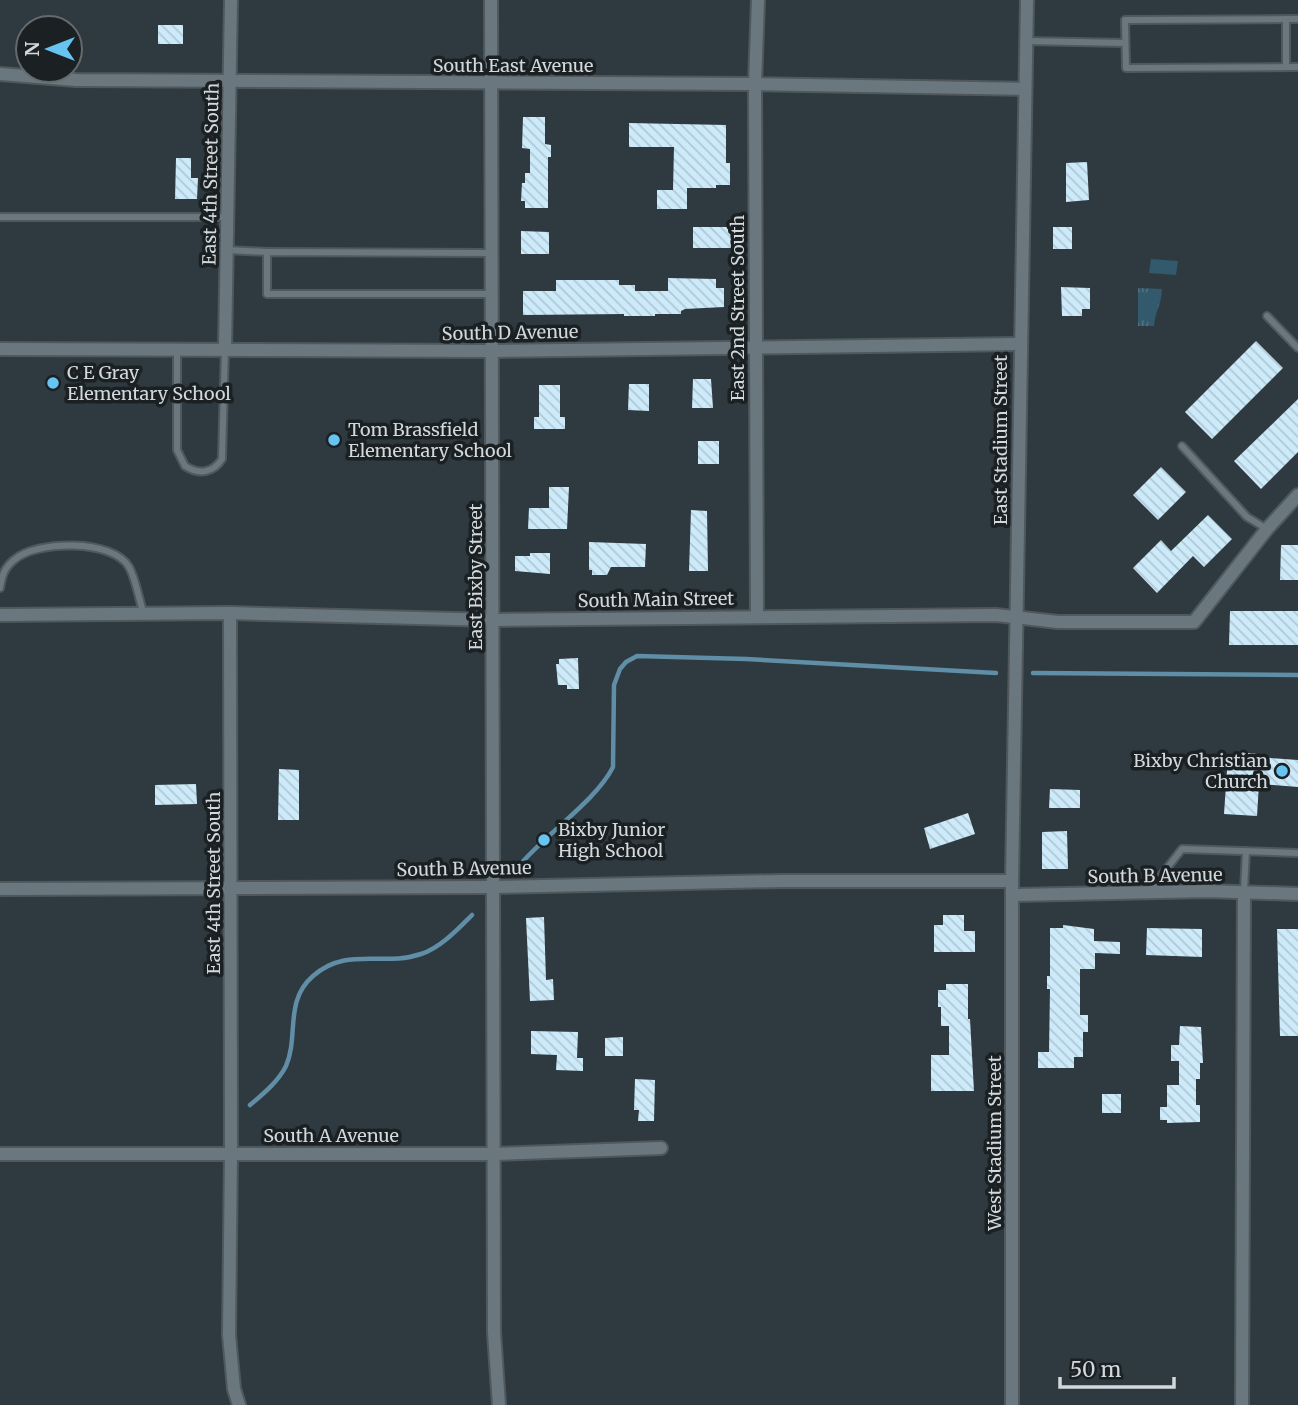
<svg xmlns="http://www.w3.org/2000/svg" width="1298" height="1405" font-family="Merriweather,serif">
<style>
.grass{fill:#32596c}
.park{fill:url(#park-tufts)}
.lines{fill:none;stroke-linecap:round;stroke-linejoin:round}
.stream{stroke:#5f8ea6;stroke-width:4.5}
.building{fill:url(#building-back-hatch)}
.lane-casing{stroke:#4e585d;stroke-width:10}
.street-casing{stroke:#4e585d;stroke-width:16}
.lane{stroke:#6a777e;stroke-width:6}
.street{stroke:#6a777e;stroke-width:12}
.poi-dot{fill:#67c4f0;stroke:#1b2023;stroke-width:2.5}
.labels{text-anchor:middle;stroke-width:7;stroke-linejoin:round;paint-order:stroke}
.street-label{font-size:18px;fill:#d2d9dd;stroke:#1b2023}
.poi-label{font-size:18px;fill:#d2d9dd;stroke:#1b2023;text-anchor:start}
</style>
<defs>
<pattern id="park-tufts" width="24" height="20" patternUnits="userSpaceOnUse" patternTransform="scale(1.75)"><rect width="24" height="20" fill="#32596c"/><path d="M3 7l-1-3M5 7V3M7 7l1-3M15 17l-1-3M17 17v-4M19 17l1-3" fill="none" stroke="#4f7081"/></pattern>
<pattern id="building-back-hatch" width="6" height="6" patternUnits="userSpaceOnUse" patternTransform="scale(1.75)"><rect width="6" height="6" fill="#cceaf9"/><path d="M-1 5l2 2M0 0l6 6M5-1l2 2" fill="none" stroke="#b0c8d4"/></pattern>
</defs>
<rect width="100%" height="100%" fill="#2e3a40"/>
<path class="grass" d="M 1151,259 L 1178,261 L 1176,275 L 1149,273 Z"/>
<path class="park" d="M 1138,288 L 1162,289 C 1162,303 1155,312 1154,326 L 1138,326 Z"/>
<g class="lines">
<g class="stream">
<path d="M 1033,673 L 1298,675"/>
<path d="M 518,867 C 544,835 596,801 613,767 L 614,685 L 620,669 L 626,662 L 637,656 L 746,659 L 996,673"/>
<path d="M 250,1105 C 263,1094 278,1082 286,1066 C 299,1036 284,1001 313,976 C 347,946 383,967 421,954 C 440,948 458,929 472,915"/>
</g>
</g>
<g class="building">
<rect x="158" y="25" width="25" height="19"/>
<path d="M 523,117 L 545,117 L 545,144 L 551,145 L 551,157 L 548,157 L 548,208 L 525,208 L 525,201 L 521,201 L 522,183 L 525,183 L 525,173 L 530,173 L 530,149 L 522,148 Z"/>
<path d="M 629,123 L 726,125 L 726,163 L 730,163 L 730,185 L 716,185 L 716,188 L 687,188 L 687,209 L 657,209 L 657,190 L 673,190 L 674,147 L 629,147 Z"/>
<path d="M 176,158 L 191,158 L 191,178 L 198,178 L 197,199 L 175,199 Z"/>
<path d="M 1087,162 L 1089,200 L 1066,202 L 1066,163 Z"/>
<rect x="693" y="227" width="38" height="21"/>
<rect x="1053" y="227" width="19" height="22"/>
<path d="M 521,231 L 549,232 L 549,254 L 521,254 Z"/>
<path d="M 668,278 L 716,279 L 716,288 L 724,288 L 724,307 L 685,309 L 681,311 L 681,314 L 655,314 L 655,316 L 624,316 L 624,314 L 523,315 L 523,291 L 556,291 L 556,280 L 619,280 L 619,285 L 635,285 L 635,291 L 668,291 Z"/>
<path d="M 1061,287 L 1090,288 L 1090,309 L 1082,309 L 1082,316 L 1062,316 Z"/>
<path d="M 1256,341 L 1283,368 L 1212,439 L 1185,412 Z"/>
<path d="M 693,379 L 711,379 L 713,408 L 692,408 Z"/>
<path d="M 629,384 L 649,384 L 649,411 L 628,410 Z"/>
<path d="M 539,385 L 560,385 L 560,417 L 565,417 L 565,429 L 534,429 L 534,417 L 539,417 Z"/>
<path d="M 1298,399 L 1298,452 L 1261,489 L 1234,461 Z"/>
<rect x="698" y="441" width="21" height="23"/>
<path d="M 1161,467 L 1186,492 L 1158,520 L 1133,495 Z"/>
<path d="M 549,487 L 569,487 L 567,529 L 528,529 L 529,508 L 549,508 Z"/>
<path d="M 691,510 L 707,511 L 708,571 L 689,571 Z"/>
<path d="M 1208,515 L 1232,539 L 1204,567 L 1193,556 L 1157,593 L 1133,568 L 1161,540 L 1171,551 Z"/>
<path d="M 589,542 L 646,544 L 645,567 L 611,567 L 607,575 L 592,575 L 592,570 L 589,570 Z"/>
<path d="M 1281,545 L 1298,545 L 1298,580 L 1280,580 Z"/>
<path d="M 530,553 L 550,553 L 550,574 L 515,571 L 515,556 L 530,556 Z"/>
<path d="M 1230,611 L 1298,611 L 1298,645 L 1229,645 Z"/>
<path d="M 578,658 L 579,689 L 567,689 L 567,685 L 558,685 L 556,664 L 559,664 L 559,659 Z"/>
<path d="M 1238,752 L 1257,754 L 1257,757 L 1298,760 L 1298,787 L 1259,784 L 1257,816 L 1224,814 L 1228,756 L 1237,757 Z"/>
<path d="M 279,769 L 299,770 L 299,820 L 278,820 Z"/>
<path d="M 196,784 L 197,804 L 155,805 L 155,785 Z"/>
<path d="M 1050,789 L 1080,790 L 1080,808 L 1049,808 Z"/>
<path d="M 968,813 L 975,834 L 930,849 L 924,828 Z"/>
<path d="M 1067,831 L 1068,869 L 1042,869 L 1042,832 Z"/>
<path d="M 943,915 L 964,915 L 964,931 L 975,931 L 975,952 L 934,952 L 934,925 L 943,925 Z"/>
<path d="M 544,917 L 546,980 L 553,979 L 554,1000 L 530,1001 L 526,918 Z"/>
<path d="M 1063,925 L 1094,929 L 1094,941 L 1120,942 L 1120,954 L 1095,953 L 1095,969 L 1080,969 L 1080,1015 L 1088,1015 L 1088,1032 L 1083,1032 L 1083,1057 L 1074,1057 L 1074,1068 L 1038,1068 L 1038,1052 L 1049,1052 L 1050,989 L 1047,989 L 1047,976 L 1050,976 L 1050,928 L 1063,928 Z"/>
<path d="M 1147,928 L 1202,929 L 1202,957 L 1146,955 Z"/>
<path d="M 1277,929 L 1298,929 L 1298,1036 L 1280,1036 Z"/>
<path d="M 946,984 L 968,984 L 968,1019 L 970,1019 L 974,1091 L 931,1091 L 931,1055 L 949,1055 L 949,1026 L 941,1026 L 941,1007 L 938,1007 L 938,990 L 946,990 Z"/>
<path d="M 1180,1026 L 1201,1027 L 1203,1063 L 1200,1063 L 1200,1079 L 1196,1079 L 1196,1105 L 1200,1105 L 1200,1122 L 1167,1123 L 1167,1120 L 1160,1120 L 1160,1107 L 1167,1107 L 1167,1085 L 1179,1085 L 1179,1061 L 1171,1061 L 1171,1045 L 1179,1045 Z"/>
<path d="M 531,1031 L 578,1032 L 577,1058 L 583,1058 L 583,1071 L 556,1070 L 557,1055 L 531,1054 Z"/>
<path d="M 623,1037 L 623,1056 L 605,1056 L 605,1038 Z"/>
<path d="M 635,1079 L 655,1080 L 654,1121 L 638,1121 L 639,1110 L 634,1110 Z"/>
<rect x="1102" y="1094" width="19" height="19"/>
</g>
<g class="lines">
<defs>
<g id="lane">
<path d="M 1286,19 L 1286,67"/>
<path d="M 1298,19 L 1125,20 L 1126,68 L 1298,67"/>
<path d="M 1026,41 L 1125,43"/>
<path d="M 0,217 L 226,217"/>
<path d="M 227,250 L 267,252"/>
<path d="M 491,253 L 267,252 L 267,294 L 491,294"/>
<path d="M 1267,316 L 1298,348"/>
<path d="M 177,349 L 177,450 L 185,466 C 199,475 213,473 222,459 L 225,349"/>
<path d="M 1182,446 L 1247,517 L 1267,529"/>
<path d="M 0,588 C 2,576 4,568 14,560 C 36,540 113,539 129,567 C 136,579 139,601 144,614"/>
<path d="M 1149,891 L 1182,849 L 1298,853"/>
<path d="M 1244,891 L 1246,851"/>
</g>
<g id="street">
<path d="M 491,0 L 494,1332 L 499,1405"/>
<path d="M 0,74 L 76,80 L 755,84 L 1025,89"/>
<path d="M 0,349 L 492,351 L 1020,344"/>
<path d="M 225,349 L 231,0"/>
<path d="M 230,613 L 231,1153 L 229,1335 L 234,1389 L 239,1405"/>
<path d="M 0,615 L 230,613 L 494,620 L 996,615 L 1058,622 L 1194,622 L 1267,529 L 1298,495"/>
<path d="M 757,616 L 755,84 L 758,0"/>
<path d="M 0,889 L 493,887 L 781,881 L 1012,881"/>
<path d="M 1013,895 L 1208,891 L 1298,894"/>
<path d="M 0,1154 L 493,1154 L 661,1148"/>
<path d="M 1012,1405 L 1012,881 L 1027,0"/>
<path d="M 1242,1405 L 1244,893"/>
</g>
</defs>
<use href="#lane" class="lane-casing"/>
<use href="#street" class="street-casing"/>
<use href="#lane" class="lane"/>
<use href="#street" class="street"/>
</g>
<g class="poi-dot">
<circle cx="53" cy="383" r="7"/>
<circle cx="334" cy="440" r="7"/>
<circle cx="1282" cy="771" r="7"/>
<circle cx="544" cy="840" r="7"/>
</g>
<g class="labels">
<g class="street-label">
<text x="513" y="72">South East Avenue</text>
<text transform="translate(211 174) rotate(-89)" y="6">East 4th Street South</text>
<text transform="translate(738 308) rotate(-90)" y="6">East 2nd Street South</text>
<text transform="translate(510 333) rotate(-1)" y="6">South D Avenue</text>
<text transform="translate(1001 440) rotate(-90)" y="6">East Stadium Street</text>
<text transform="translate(476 577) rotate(-90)" y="6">East Bixby Street</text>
<text transform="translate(656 600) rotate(-1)" y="6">South Main Street</text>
<text transform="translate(464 869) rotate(-1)" y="6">South B Avenue</text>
<text transform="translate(1155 876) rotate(-1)" y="6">South B Avenue</text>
<text transform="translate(214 883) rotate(-90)" y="6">East 4th Street South</text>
<text x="331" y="1142">South A Avenue</text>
<text transform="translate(995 1143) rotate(-90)" y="6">West Stadium Street</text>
</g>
<g class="poi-label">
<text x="67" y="379">C E Gray<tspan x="67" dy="21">Elementary School</tspan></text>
<text x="348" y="436">Tom Brassfield<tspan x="348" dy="21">Elementary School</tspan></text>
<text x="1268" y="767" text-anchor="end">Bixby Christian<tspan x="1268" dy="21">Church</tspan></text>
<text x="558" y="836">Bixby Junior<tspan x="558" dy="21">High School</tspan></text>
</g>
</g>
<g transform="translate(49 49) rotate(270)"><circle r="33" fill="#1b2023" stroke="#646a6d" stroke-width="2"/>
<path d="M0-5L12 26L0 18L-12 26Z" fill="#67c4f0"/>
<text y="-10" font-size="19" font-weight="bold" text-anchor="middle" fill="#d2d9dd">N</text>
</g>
<path d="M1060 1377v10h114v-10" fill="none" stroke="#d2d9dd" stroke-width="3.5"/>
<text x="1070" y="1377" font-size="21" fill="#d2d9dd" stroke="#1b2023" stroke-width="5" paint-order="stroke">50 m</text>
</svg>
